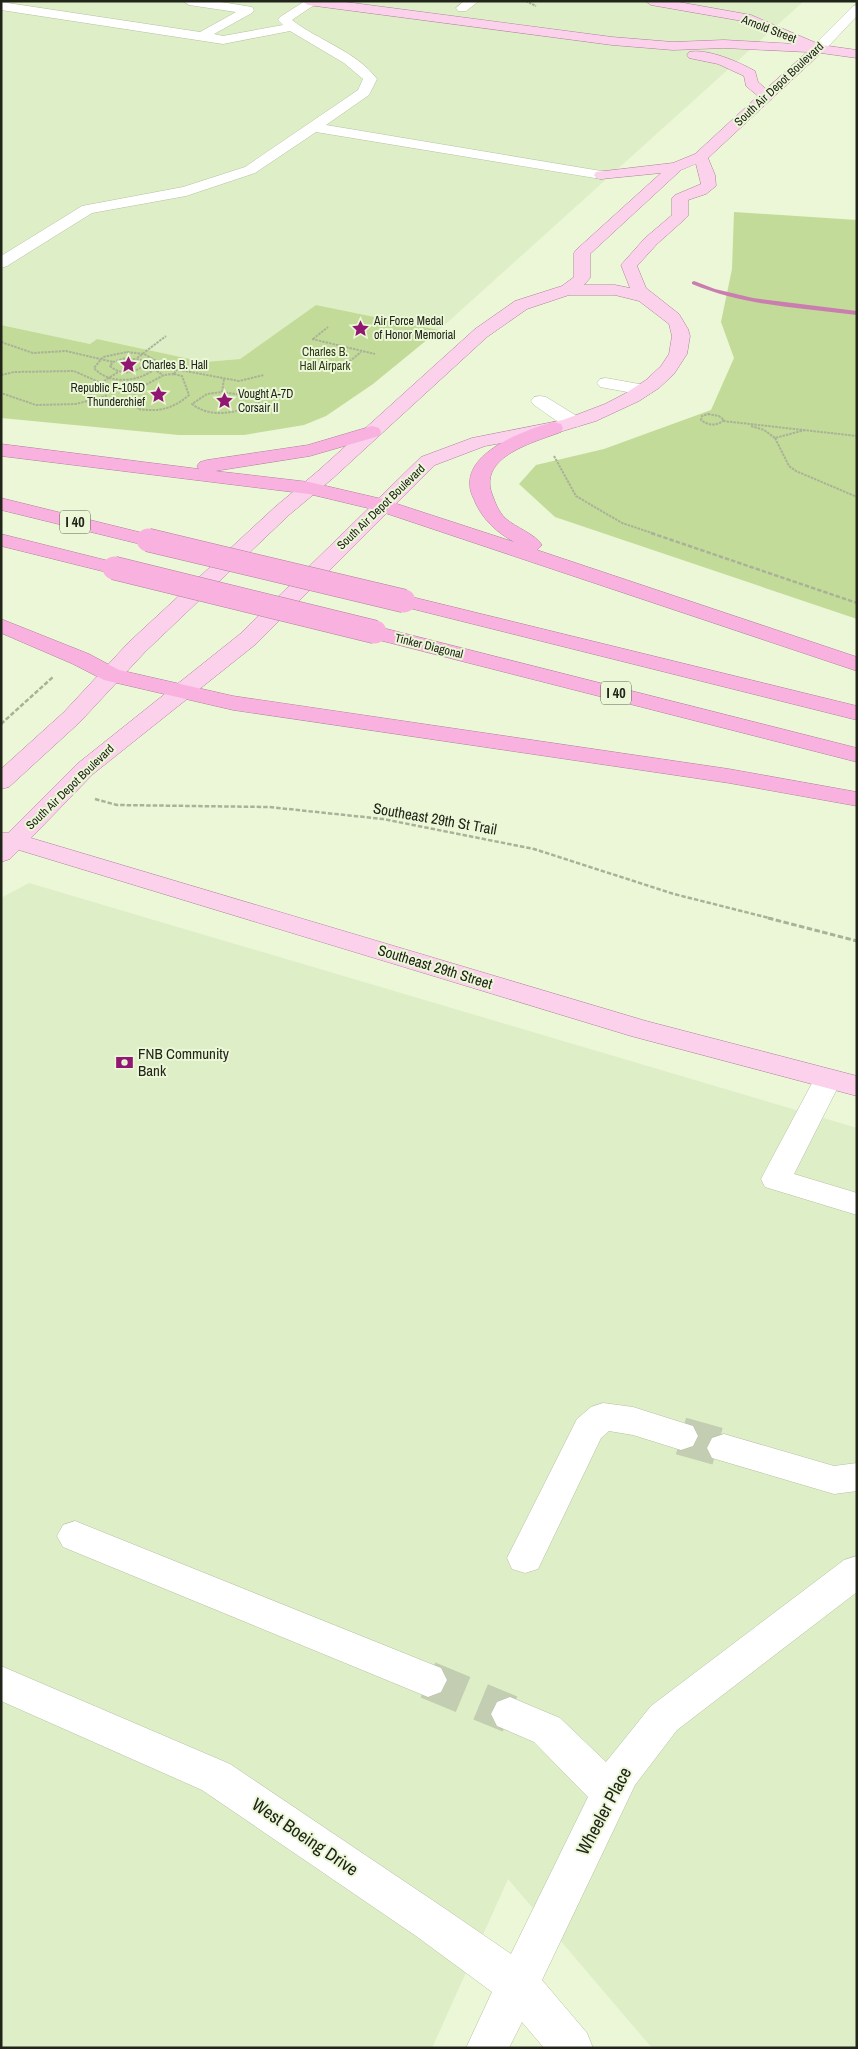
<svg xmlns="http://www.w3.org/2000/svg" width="858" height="2049" font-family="'Archivo Narrow',sans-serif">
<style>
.built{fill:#deeec6}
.green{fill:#c3db98}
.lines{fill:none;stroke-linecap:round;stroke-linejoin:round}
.stream{fill:#ca7eaf;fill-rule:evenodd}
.minor-tunnel{stroke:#c2cdb1;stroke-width:38;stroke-dasharray:38 19;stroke-linecap:butt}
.minor-casing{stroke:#b6c1a2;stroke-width:1}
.major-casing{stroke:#ad809a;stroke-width:1}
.highway-casing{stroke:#ad809a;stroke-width:1}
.path-far2{stroke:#a9b299;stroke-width:2;stroke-dasharray:2.5 1;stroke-linecap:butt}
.path-far1{stroke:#a9b299;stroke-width:2.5;stroke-dasharray:4.5 2;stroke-linecap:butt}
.path{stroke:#a9b299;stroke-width:3;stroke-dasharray:5.5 2.5;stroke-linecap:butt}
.minor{fill:#fff;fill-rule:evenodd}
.major{fill:#fbd1ec;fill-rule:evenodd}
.highway{fill:#f9b2df;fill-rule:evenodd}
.highway-bridge-casing{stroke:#ad809a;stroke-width:24;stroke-linecap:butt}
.highway-bridge{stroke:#f9b2df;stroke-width:23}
.labels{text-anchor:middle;stroke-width:4;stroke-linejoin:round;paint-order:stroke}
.far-street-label{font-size:12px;fill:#202419;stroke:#ebf7d7}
.far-poi-label{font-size:12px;fill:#202419;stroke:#ebf7d7;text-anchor:start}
.far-park-label{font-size:12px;fill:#2c3815;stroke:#ebf7d7}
.shield{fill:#ebf7d7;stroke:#5d6352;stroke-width:1}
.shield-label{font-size:14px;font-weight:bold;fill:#202419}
.street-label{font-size:15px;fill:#202419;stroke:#ebf7d7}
.poi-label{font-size:15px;fill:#202419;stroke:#ebf7d7;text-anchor:start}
.near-street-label{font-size:18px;fill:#202419;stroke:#ebf7d7}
</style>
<rect width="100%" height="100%" fill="#ebf7d7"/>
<g class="built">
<path d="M 1,1 L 804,1 L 439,330 L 316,305 L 240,359 L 204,362 L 97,339 L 90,344 L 1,325 Z"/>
<path d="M 29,883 L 857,1128 L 857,2048 L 652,2048 L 508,1879 L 432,2048 L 1,2048 L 1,898 Z"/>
</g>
<g class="green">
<path d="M 734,212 L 857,220 L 857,619 L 555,517 L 519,484 L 536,465 L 604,449 L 711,410 L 734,358 L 721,322 L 732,269 Z"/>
<path d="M 316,305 L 439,330 L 373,384 L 326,416 L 304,425 L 244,435 L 179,435 L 1,418 L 1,325 L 90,344 L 97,339 L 204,362 L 240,359 Z"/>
</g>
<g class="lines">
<path class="stream" d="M 694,281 L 715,289 L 753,298 L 857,311 L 857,315 C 801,308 745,306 692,284 L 692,282 Z"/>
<g class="minor-tunnel">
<path d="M 681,1436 L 724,1448"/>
<path d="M 428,1680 L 510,1714"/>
</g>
<defs>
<g id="minor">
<path d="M 183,1 L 215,1 L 252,7 L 254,10 L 252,13 L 214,34 L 223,36 L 283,25 L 278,20 L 280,17 L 305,1 L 320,1 L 292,20 C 319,41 356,51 377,79 L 369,95 L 326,125 L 601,171 L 606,172 L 608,175 L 606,178 L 601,179 L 316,132 L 255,173 L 186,196 L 92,213 L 7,266 L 1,268 L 1,256 L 82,206 L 183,187 L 245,167 L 358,90 L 363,79 L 344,63 L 290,31 L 223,44 L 1,10 L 1,2 L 200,32 L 236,12 L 189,5 Z"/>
<path d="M 464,1 L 479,1 L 466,11 L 458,11 L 456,8 Z"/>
<path d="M 857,5 L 857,16 L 823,52 L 813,52 L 812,49 L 813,46 L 853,6 Z"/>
<path d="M 606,378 L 650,386 L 653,390 L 650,394 L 644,395 L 600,387 L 597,383 L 600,379 Z"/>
<path d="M 540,396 L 546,397 L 580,418 L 582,422 L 580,426 C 564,430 547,413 534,405 L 531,401 L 534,397 Z"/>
<path d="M 828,1069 L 838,1072 L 842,1079 L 794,1174 L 857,1193 L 857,1215 L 765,1187 L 761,1179 L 818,1072 Z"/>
<path d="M 603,1403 L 633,1407 L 693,1426 L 698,1436 L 693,1446 L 681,1450 L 633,1435 L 609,1431 L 601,1438 L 538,1569 L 525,1573 L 512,1569 L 507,1558 L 577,1419 L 591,1407 Z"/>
<path d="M 724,1434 L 834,1466 L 857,1463 L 857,1491 L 834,1494 L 712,1458 L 707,1448 L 712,1438 Z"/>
<path d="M 75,1521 L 441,1668 L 447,1680 L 441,1692 L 428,1697 L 63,1547 L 57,1536 L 63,1525 Z"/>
<path d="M 857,1556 L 857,1592 L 677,1730 L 635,1785 L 542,1980 L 587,2033 L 593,2048 L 544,2048 L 522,2022 L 509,2048 L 466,2048 L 492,1992 L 416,1936 L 202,1790 L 1,1701 L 1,1666 L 230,1764 L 444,1908 L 511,1954 L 588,1797 L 534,1742 L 497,1726 L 491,1714 L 497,1702 L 510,1697 L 560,1718 L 606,1762 L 651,1706 L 844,1560 Z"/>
</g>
<path id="major" d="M 302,1 L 338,1 L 612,37 L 673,42 L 724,40 L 796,44 L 748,22 L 651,5 L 645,1 L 673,1 L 751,15 L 821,45 L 857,50 L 857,58 L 821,53 L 708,158 L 715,175 L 716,186 L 706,194 L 688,200 L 688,216 L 685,219 L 657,244 L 637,266 L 646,288 L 679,314 L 688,329 L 690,336 L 687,354 L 674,374 L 659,388 L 639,401 L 596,421 L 553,434 L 485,446 L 435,465 L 256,644 L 93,774 L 31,838 L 646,1021 L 857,1076 L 857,1096 L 631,1036 L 19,850 L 10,859 L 1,862 L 1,833 L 8,833 L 77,764 L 240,634 L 421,457 L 472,438 L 563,420 L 605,404 L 626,393 L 646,380 L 661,366 L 669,354 L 672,336 L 669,324 L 639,301 L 615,295 L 569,295 L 527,309 L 487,337 L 332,479 L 289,515 L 145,652 L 80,722 L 9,787 L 1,789 L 1,769 L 64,712 L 129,642 L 275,507 L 318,471 L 475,329 L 515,301 L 562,286 L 574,277 L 574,253 L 576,250 L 661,173 L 601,179 L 596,178 L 594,175 L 596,172 L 673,163 L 695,154 L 758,96 L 746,86 L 744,76 L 718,64 L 689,58 L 687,55 L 689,52 C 707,48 739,62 755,71 L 758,82 L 766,89 L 807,52 L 724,48 L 673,50 L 612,45 L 308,5 ZM 696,164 L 701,184 L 675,195 L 672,198 L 672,215 L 645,238 L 621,265 L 630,288 L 615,285 L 584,285 L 590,278 L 590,254 L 681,170 Z"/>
<g id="highway">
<path d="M 554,422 L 561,424 L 563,428 L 561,432 C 535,442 478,456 492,494 C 495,502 498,511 505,518 C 516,528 534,533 542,545 L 537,550 L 857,657 L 857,671 L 376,510 L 309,494 L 1,456 L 1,444 L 199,469 L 197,466 L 200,462 L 207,460 L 308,445 L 372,426 L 379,428 L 381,432 L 379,436 L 310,456 L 215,471 L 309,482 L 382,499 L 514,542 C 497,532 485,522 476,504 C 474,499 470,492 470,486 C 466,451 527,429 554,422 Z"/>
<path d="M 1,498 L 155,536 L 158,540 L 155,544 L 148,546 L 1,510 Z"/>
<path d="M 1,534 L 121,564 L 124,568 L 121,572 L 114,574 L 1,546 Z"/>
<path d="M 404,595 L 857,706 L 857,720 L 397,605 L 393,601 L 397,597 Z"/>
<path d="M 1,619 L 89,654 L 119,670 L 233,696 L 729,769 L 857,792 L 857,806 L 729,783 L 233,710 L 104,680 L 73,664 L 1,633 Z"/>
<path d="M 375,626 L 857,748 L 857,762 L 367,637 L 364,632 L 367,627 Z"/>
</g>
</defs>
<use href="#minor" class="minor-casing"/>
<use href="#major" class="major-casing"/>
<use href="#highway" class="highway-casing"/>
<g class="path-far2">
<path d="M 526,1 L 536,6"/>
<path d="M 312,339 L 375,354"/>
<path d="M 313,339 L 328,327"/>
<path d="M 1,342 L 33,353 L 66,351 L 113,362"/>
<path d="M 127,352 L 144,354 L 158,362 L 158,366 C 142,382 110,386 94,368 L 103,357 Z"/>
<path d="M 126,358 L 141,360 L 144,365 C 134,374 120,375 110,366 L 113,362 Z"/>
<path d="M 137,358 L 166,336"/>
<path d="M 158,366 L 239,381 L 264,375"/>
<path d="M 344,366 L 361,352"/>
<path d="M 143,368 L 155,370 L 163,375"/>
<path d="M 174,374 L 182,376 L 189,395 C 173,409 159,412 138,409 L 134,391 L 164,375 Z"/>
<path d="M 174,374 L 177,369"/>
<path d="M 1,375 L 14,372 L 74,371 L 101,383 L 106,396 L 76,404 L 36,405 L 1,393"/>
<path d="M 101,383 L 118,372"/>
<path d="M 222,392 L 255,397 L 259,402 C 239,413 211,419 192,404 L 207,394 Z"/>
<path d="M 222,392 L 224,379"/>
<path d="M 708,414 L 719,416 L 724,420 C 717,426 709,426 701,420 L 702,416 Z"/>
<path d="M 723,421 L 857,436"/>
<path d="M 751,426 L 764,430 L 775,438 L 805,430"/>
<path d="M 775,438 L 789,466 L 796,471 L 857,497"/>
<path d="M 554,456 L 576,496 L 622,523 L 655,534"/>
</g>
<g class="path-far1">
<path d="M 651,533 L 857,603"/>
<path d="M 1,724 L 54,676"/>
<path d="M 95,799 L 117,805 L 269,807 L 383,819 L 534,849 L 674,894 L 773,919"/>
</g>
<path class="path" d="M 768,918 L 857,941"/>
<use href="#minor" class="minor"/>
<use href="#major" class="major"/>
<use href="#highway" class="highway"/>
<defs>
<g id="highway-bridge">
<path d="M 148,540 L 404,601"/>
<path d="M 114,568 L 375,632"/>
</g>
</defs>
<use href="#highway-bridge" class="highway-bridge-casing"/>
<use href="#highway-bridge" class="highway-bridge"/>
</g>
<defs>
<symbol id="sight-bare" viewBox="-9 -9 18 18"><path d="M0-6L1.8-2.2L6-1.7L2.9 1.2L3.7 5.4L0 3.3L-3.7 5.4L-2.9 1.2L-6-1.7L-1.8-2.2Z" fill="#921773" stroke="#ebf7d7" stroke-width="2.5" paint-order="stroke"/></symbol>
<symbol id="bank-bare" viewBox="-9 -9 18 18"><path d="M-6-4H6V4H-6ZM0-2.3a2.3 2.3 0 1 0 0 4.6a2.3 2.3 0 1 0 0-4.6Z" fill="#921773" stroke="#ebf7d7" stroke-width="2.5" paint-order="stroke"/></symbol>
</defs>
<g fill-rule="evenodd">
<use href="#sight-bare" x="348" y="316" width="25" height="25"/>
<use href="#sight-bare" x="116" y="352" width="25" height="25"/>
<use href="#sight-bare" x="146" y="382" width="25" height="25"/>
<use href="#sight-bare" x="212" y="388" width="25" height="25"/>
<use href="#bank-bare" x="112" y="1050" width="25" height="25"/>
</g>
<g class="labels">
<g class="far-street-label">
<text transform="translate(769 29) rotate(21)" y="4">Arnold Street</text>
<text transform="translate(779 84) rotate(-43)" y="4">South Air Depot Boulevard</text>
<text transform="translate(381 507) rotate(-44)" y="4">South Air Depot Boulevard</text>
<text transform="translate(429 646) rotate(14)" y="4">Tinker Diagonal</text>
<text transform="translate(70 787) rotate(-44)" y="4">South Air Depot Boulevard</text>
</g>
<g class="far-poi-label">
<text x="374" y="325">Air Force Medal<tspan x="374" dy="14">of Honor Memorial</tspan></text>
<text x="142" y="369">Charles B. Hall</text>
<text x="145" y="392" text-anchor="end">Republic F-105D<tspan x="145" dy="14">Thunderchief</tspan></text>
<text x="238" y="398">Vought A-7D<tspan x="238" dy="14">Corsair II</tspan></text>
</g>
<g class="far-park-label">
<text x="325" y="356">Charles B.<tspan x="325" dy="14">Hall Airpark</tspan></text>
</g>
<g class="shield">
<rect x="60" y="510.5" width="30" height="23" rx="4"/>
<rect x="601" y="681.5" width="30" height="23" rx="4"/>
</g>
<g class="shield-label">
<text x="75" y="527">I 40</text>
<text x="616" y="698">I 40</text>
</g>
<g class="street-label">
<text transform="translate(435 819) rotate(10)" y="5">Southeast 29th St Trail</text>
<text transform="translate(435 967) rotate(17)" y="5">Southeast 29th Street</text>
</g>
<g class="poi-label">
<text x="138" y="1059">FNB Community<tspan x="138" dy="17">Bank</tspan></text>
</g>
<g class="near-street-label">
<text transform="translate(604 1811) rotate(-62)" y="6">Wheeler Place</text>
<text transform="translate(305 1837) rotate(34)" y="6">West Boeing Drive</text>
</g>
</g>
<rect width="858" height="2049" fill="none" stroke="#202419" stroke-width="5"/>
</svg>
